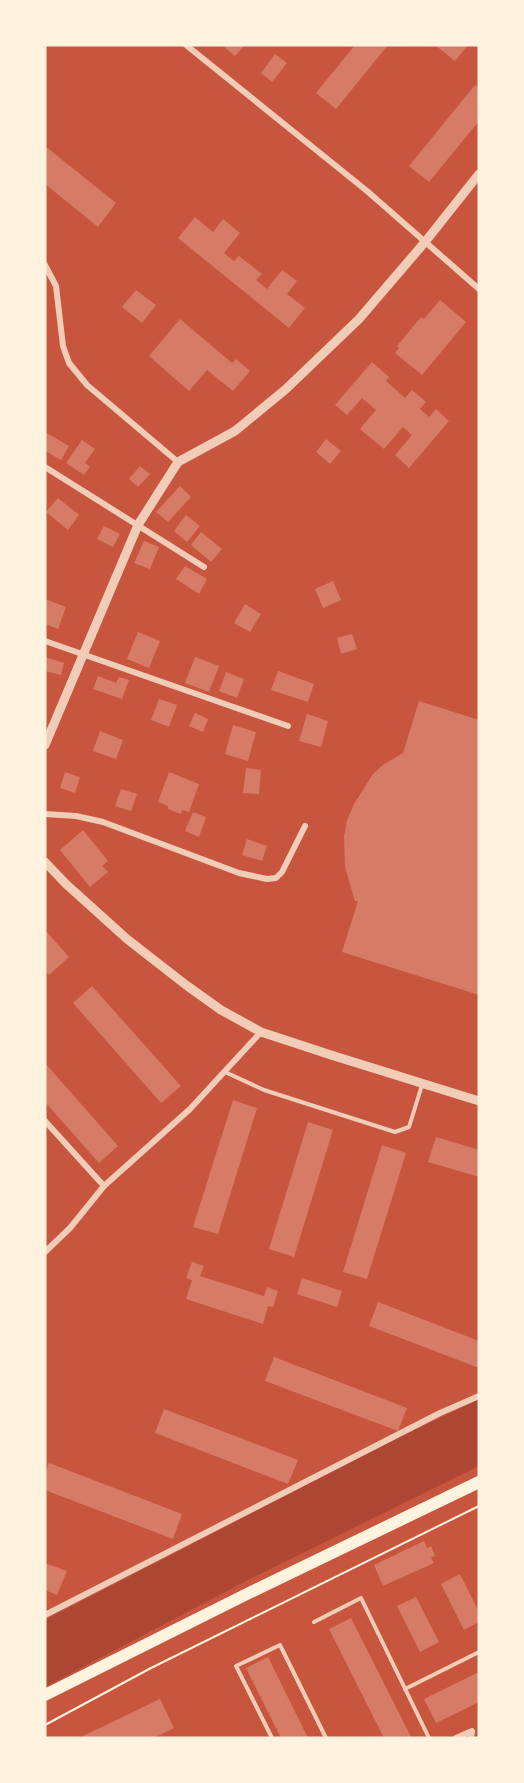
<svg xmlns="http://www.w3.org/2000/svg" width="524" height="1783" font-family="'Fira Sans Condensed',sans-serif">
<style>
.green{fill:#ae4732}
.building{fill:#d67c66}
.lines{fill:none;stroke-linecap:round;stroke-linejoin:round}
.path{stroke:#fff3e0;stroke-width:2}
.service{stroke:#f1ccb7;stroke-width:4}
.minor{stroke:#f1ccb7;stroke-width:6}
.tertiary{stroke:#f1ccb7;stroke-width:9}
.trunk{stroke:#fff3e0;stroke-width:12}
</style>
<rect width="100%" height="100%" fill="#c8553d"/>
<path class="green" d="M 479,1399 L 479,1466 L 248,1580 L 45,1687 L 45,1620 L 384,1445 Z"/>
<g class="building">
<path d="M 222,45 L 245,45 L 235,56 Z"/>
<path d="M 355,45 L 388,45 L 336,109 L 316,93 Z"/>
<path d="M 435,45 L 468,45 L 455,61 Z"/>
<path d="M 275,54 L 287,63 L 272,82 L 261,73 Z"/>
<path d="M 475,85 L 479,88 L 479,121 L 429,182 L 409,166 Z"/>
<path d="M 45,146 L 116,203 L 98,227 L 45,184 Z"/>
<path d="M 195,217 L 213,232 L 223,219 L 240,233 L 224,253 L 234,261 L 239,256 L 262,274 L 256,280 L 267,289 L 282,270 L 297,281 L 287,294 L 305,308 L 289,328 L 178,238 Z"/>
<path d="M 136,290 L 156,305 L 142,323 L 122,307 Z"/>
<path d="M 440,300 L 466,322 L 422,375 L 395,353 L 399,348 L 397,346 L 421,317 L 424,319 Z"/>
<path d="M 180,319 L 232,363 L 236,359 L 250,371 L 233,391 L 207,370 L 189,391 L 149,356 Z"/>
<path d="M 372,362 L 389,377 L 386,381 L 405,398 L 412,390 L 426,402 L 420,409 L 429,417 L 436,409 L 449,421 L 409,468 L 395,455 L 412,435 L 403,427 L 384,449 L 360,429 L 376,410 L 362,398 L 347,415 L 335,405 Z"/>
<path d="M 45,432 L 69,446 L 61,460 L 45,451 Z"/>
<path d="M 326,439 L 341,451 L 330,464 L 316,452 Z"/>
<path d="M 82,440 L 95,449 L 85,463 L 90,467 L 84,475 L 66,463 Z"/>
<path d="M 140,466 L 150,474 L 138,487 L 129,479 Z"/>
<path d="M 180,486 L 191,497 L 168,522 L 156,512 Z"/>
<path d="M 58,498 L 79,515 L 68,530 L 46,512 Z"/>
<path d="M 186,515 L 200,526 L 187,542 L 174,531 Z"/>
<path d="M 104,526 L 120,534 L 113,547 L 97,539 Z"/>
<path d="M 201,532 L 222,549 L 211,562 L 191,545 Z"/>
<path d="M 144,541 L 159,547 L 150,569 L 134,563 Z"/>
<path d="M 185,566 L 207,579 L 199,594 L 176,579 Z"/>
<path d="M 333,581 L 341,600 L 323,608 L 315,589 Z"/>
<path d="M 45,599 L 66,607 L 58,629 L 45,624 Z"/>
<path d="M 245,604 L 261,614 L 250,632 L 234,623 Z"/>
<path d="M 138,632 L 160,641 L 149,668 L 127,659 Z"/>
<path d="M 352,634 L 357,649 L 341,654 L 337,638 Z"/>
<path d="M 45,657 L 64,663 L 61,675 L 45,671 Z"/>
<path d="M 195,657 L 219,666 L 209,692 L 185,683 Z"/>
<path d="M 278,671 L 314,684 L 308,702 L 271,690 Z"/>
<path d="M 226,672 L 244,679 L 237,698 L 219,691 Z"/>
<path d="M 98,676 L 116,683 L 119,677 L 129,680 L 122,699 L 93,689 Z"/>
<path d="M 159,699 L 177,705 L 169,727 L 151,720 Z"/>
<path d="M 419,701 L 479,720 L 479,995 L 342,952 L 358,901 L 355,901 L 345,867 L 344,836 L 347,821 L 354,804 L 373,774 L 383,765 L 403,753 Z"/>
<path d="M 195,713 L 208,719 L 203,732 L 189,726 Z"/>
<path d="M 307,714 L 328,721 L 321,747 L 299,741 Z"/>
<path d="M 233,725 L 256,732 L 248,761 L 225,754 Z"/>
<path d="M 100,731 L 123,740 L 116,759 L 93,751 Z"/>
<path d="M 246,768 L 261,770 L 259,794 L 243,793 Z"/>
<path d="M 65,772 L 80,777 L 75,793 L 60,788 Z"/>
<path d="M 169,772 L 199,784 L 189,812 L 182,810 L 181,814 L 168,809 L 168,806 L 158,802 Z"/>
<path d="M 121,789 L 137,794 L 131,811 L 115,806 Z"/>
<path d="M 193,812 L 206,817 L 199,837 L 185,831 Z"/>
<path d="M 83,830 L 108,861 L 102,866 L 108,872 L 90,887 L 60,850 Z"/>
<path d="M 247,839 L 267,846 L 262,861 L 242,855 Z"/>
<path d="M 45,930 L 69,957 L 49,975 L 45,971 Z"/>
<path d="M 92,986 L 181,1086 L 161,1103 L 73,1003 Z"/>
<path d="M 45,1063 L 118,1146 L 99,1163 L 45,1102 Z"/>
<path d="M 233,1100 L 257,1108 L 218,1234 L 193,1227 Z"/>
<path d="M 308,1122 L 333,1130 L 294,1257 L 269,1249 Z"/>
<path d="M 436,1137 L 479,1150 L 479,1177 L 428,1162 Z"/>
<path d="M 382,1145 L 406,1153 L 367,1279 L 343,1272 Z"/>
<path d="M 192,1262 L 204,1266 L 200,1276 L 264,1296 L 267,1287 L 278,1291 L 273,1307 L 268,1306 L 263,1324 L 186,1299 L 192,1280 L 186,1278 Z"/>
<path d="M 302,1278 L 342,1291 L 337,1307 L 297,1294 Z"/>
<path d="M 378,1302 L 479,1341 L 479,1368 L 369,1326 Z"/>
<path d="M 274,1357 L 407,1408 L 398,1431 L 265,1381 Z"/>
<path d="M 164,1409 L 298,1460 L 288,1484 L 155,1433 Z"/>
<path d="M 49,1463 L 182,1514 L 173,1539 L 45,1490 L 45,1473 Z"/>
<path d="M 424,1541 L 427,1548 L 431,1546 L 435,1556 L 431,1557 L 434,1563 L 383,1586 L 374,1565 Z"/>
<path d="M 45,1563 L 67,1571 L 57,1595 L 45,1590 Z"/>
<path d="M 460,1574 L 479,1612 L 479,1622 L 464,1630 L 441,1584 Z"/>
<path d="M 416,1597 L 439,1642 L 420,1652 L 397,1606 Z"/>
<path d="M 351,1618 L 411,1737 L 409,1738 L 384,1738 L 329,1629 Z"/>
<path d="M 268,1657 L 308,1738 L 281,1738 L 246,1668 Z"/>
<path d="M 479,1672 L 479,1702 L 436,1723 L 424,1699 Z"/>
<path d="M 160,1699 L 174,1728 L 154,1738 L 79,1738 Z"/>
</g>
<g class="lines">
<path class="path" d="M 45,1725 L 151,1668 L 479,1506"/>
<g class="service">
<path d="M 225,1072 L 264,1090 L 395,1132 L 409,1127 L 422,1085"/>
<path d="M 314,1622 L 361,1598 L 429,1738"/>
<path d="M 405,1689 L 479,1652"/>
<path d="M 272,1738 L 236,1666 L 280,1645 L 326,1738"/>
</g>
<g class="minor">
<path d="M 186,45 L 367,191 L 479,289"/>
<path d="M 45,265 L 56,286 L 63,346 L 69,363 L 87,385 L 178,462"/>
<path d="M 45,467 L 204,567"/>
<path d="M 45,641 L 288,726"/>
<path d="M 45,814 L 76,816 L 103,822 L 239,873 L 267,879 L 276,878 L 282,872 L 305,826"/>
<path d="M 45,1121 L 104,1186"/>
<path d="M 45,1252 L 70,1228 L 104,1186 L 190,1109 L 261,1032"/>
<path d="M 45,1615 L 440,1413 L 479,1396"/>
<path d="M 456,1738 L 472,1731 L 471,1738"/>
</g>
<g class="tertiary">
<path d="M 45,745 L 138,525 L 178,462 L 235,431 L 286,389 L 359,319 L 425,242 L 479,174"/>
<path d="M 45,862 L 66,884 L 127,939 L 186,985 L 221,1010 L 261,1032 L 331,1055 L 479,1101"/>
</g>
<path class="trunk" d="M 45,1695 L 249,1593 L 479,1482"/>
</g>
<rect width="524" height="1783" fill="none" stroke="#fff3e0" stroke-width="93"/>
</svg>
